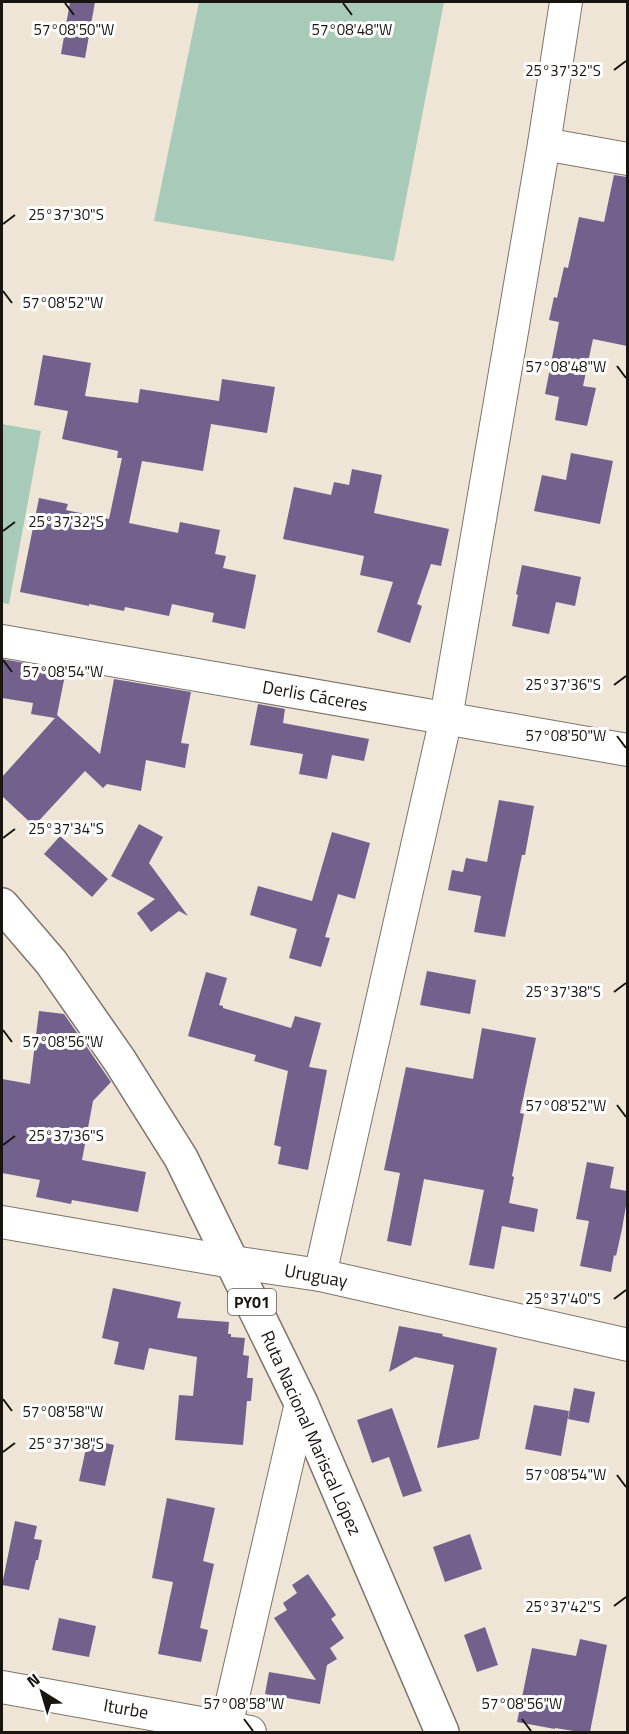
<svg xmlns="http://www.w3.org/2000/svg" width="629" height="1734" font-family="'Titillium Web',sans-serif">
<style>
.green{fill:#a8cab9}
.building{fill:#72618c}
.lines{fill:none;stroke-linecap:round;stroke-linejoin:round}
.minor-casing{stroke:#7d7468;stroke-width:34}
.highway-casing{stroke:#7d7468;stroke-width:36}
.minor{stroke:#fff;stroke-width:32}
.highway{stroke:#fff;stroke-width:33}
.ticks{fill:none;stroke:#18140f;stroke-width:2}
.labels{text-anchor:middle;stroke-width:6;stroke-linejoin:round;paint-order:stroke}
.shield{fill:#fff;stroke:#5d5a57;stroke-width:1.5}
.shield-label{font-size:16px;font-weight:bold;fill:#18140f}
.street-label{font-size:18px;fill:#18140f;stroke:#fff}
.ticks-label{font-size:15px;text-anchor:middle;fill:#18140f;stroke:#fff;stroke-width:6;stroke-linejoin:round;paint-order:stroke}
</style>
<rect width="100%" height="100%" fill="#efe5d7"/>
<g class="green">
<path d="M 199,2 L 444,2 L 394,261 L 154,221 Z"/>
<path d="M 2,424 L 41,431 L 9,604 L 2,603 Z"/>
</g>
<g class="building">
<path d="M 70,2 L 95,2 L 85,58 L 61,54 Z"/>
<path d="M 614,175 L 627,177 L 627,346 L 593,339 L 583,386 L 596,388 L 587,426 L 555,420 L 559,397 L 545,394 L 559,322 L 549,320 L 554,297 L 557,298 L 564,267 L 568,268 L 579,217 L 604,222 Z"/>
<path d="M 43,355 L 91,363 L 85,396 L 138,403 L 140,389 L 219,401 L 222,379 L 275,387 L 267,433 L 211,424 L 203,471 L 142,461 L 129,523 L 178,533 L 180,522 L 220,530 L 215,554 L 226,556 L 223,568 L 256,575 L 245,629 L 212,622 L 214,613 L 172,604 L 169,616 L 125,607 L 124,611 L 89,604 L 89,606 L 20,592 L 39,498 L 68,504 L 66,510 L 109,519 L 122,458 L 117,458 L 118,451 L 62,439 L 68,411 L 34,405 Z"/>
<path d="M 571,453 L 613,461 L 600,524 L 534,511 L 542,475 L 566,480 Z"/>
<path d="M 352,469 L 382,475 L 374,513 L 449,529 L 441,566 L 431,564 L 417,604 L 422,606 L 410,643 L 377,632 L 393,582 L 360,575 L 364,556 L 283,539 L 294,487 L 331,495 L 334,482 L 349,485 Z"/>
<path d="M 522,565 L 581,577 L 575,606 L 556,602 L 549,634 L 512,626 L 518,595 L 516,594 Z"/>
<path d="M 2,659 L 66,670 L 57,715 L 100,754 L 114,679 L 191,692 L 181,743 L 189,744 L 185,768 L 146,760 L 141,791 L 107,784 L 103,788 L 85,771 L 34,826 L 2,796 L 2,777 L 55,718 L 31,714 L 33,703 L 2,698 Z"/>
<path d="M 258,704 L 285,709 L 283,723 L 369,739 L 364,761 L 332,755 L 327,779 L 299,774 L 303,754 L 250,745 Z"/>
<path d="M 499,800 L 534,806 L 525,855 L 522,855 L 505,937 L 474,932 L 481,896 L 448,890 L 452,870 L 463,872 L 466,858 L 487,862 Z"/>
<path d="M 139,824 L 163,837 L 149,863 L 188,916 L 179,911 L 151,932 L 137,913 L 155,899 L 111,876 Z"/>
<path d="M 332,832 L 370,843 L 355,899 L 338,894 L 325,937 L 330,938 L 321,967 L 289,958 L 297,929 L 250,915 L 258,886 L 312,901 Z"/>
<path d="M 60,836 L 108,879 L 92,897 L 44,854 Z"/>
<path d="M 427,971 L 476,980 L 470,1014 L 420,1005 Z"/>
<path d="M 206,972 L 227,978 L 219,1005 L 223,1006 L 223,1008 L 291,1028 L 295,1016 L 321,1023 L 309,1067 L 327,1070 L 308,1170 L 278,1164 L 281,1147 L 274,1145 L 288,1071 L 254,1061 L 256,1055 L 188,1036 Z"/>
<path d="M 39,1011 L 64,1014 L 111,1082 L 93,1101 L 82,1160 L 146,1172 L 138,1212 L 72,1200 L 71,1204 L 36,1197 L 40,1180 L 2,1173 L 2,1079 L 30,1084 Z"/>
<path d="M 482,1028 L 536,1038 L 520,1113 L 524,1114 L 512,1176 L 514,1177 L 509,1203 L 538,1209 L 534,1232 L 502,1226 L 494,1269 L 469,1265 L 484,1190 L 424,1179 L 411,1246 L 387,1241 L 400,1173 L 384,1170 L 406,1067 L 473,1079 Z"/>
<path d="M 587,1162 L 614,1167 L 610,1188 L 627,1191 L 627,1200 L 622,1229 L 616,1256 L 614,1255 L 611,1272 L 580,1266 L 589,1221 L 576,1219 Z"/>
<path d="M 113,1288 L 181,1302 L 177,1318 L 229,1322 L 228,1334 L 231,1334 L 231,1337 L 245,1338 L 243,1355 L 249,1356 L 247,1378 L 253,1378 L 251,1401 L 247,1401 L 243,1445 L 175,1440 L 179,1395 L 193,1396 L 197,1357 L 149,1348 L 144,1370 L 114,1364 L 119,1342 L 102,1338 Z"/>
<path d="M 399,1326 L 443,1334 L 442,1336 L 497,1348 L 479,1439 L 437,1448 L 454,1365 L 415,1357 L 389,1372 Z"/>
<path d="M 574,1388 L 595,1392 L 589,1423 L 568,1419 Z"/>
<path d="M 534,1405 L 569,1411 L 561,1456 L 525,1449 Z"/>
<path d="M 392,1408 L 422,1491 L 403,1497 L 389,1457 L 372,1463 L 357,1420 Z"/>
<path d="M 88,1439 L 114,1445 L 105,1486 L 79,1481 Z"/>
<path d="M 167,1498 L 215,1508 L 203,1561 L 214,1564 L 200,1628 L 208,1630 L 201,1662 L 158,1654 L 173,1582 L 152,1578 Z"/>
<path d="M 15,1521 L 37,1526 L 34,1539 L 42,1540 L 38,1560 L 36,1560 L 29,1590 L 2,1585 Z"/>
<path d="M 470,1534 L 482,1569 L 445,1582 L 433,1547 Z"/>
<path d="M 308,1574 L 336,1615 L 331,1619 L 344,1638 L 330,1648 L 337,1659 L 327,1665 L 320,1704 L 265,1694 L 269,1672 L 316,1680 L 274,1618 L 287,1610 L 283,1603 L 297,1593 L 292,1585 Z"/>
<path d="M 59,1618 L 96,1626 L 89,1657 L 52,1650 Z"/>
<path d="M 485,1627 L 498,1665 L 477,1672 L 464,1635 Z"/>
<path d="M 580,1639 L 607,1645 L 590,1732 L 580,1732 L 555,1728 L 555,1729 L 517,1722 L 532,1648 L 576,1656 Z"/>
</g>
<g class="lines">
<defs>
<g id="minor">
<path d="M 544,144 L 628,159"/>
<path d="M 2,641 L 628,750"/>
<path d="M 2,1222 L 232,1262 L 320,1275 L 628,1345"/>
<path d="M 320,1275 L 446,718 L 544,144 L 566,2"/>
<path d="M 2,1687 L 250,1732"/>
<path d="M 226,1727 L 301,1403"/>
</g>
<path id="highway" d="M 2,905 L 51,962 L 120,1061 L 181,1158 L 301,1403 L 442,1732"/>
</defs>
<use href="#minor" class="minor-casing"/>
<use href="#highway" class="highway-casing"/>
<use href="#minor" class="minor"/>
<use href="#highway" class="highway"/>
</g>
<path class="ticks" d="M 65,3 L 74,15M 343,3 L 352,15M 614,70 L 626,61M 3,224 L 15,215M 3,291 L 12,303M 617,366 L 626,378M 3,531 L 15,522M 3,660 L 12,672M 614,685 L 626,676M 617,736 L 626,748M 3,838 L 15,829M 614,992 L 626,983M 3,1030 L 12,1042M 617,1105 L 626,1117M 3,1145 L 15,1136M 614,1299 L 626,1290M 3,1399 L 12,1411M 3,1452 L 15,1443M 617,1475 L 626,1487M 614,1606 L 626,1597M 244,1719 L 253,1731M 522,1719 L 531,1731"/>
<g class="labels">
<rect class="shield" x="228" y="1289" width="48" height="26" rx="4.5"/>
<g class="shield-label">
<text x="252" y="1308">PY01</text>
</g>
<g class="street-label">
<text transform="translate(315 696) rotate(10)" y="6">Derlis Cáceres</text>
<text transform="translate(316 1276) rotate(10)" y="6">Uruguay</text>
<text transform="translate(311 1433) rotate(66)" y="6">Ruta Nacional Mariscal López</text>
<text transform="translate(126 1709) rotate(10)" y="6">Iturbe</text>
</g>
</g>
<g class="ticks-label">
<text x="74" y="35">57°08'50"W</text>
<text x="352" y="35">57°08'48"W</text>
<text x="563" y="76">25°37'32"S</text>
<text x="66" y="220">25°37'30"S</text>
<text x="63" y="308">57°08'52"W</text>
<text x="566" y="372">57°08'48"W</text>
<text x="66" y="527">25°37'32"S</text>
<text x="63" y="677">57°08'54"W</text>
<text x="563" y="690">25°37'36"S</text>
<text x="566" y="741">57°08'50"W</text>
<text x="66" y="834">25°37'34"S</text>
<text x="563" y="997">25°37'38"S</text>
<text x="63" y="1047">57°08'56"W</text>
<text x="566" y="1111">57°08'52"W</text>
<text x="66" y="1141">25°37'36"S</text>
<text x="563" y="1304">25°37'40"S</text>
<text x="63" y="1417">57°08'58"W</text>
<text x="66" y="1449">25°37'38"S</text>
<text x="566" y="1480">57°08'54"W</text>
<text x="563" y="1612">25°37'42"S</text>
<text x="244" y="1709">57°08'58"W</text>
<text x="522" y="1709">57°08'56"W</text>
</g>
<rect width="629" height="1734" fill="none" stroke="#18140f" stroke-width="6"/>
<g transform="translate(42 1692) rotate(323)" stroke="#ffffff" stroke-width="4.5" paint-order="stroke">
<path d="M0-4.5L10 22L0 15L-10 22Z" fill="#18140f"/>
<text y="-9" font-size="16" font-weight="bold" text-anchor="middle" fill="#18140f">N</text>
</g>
</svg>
